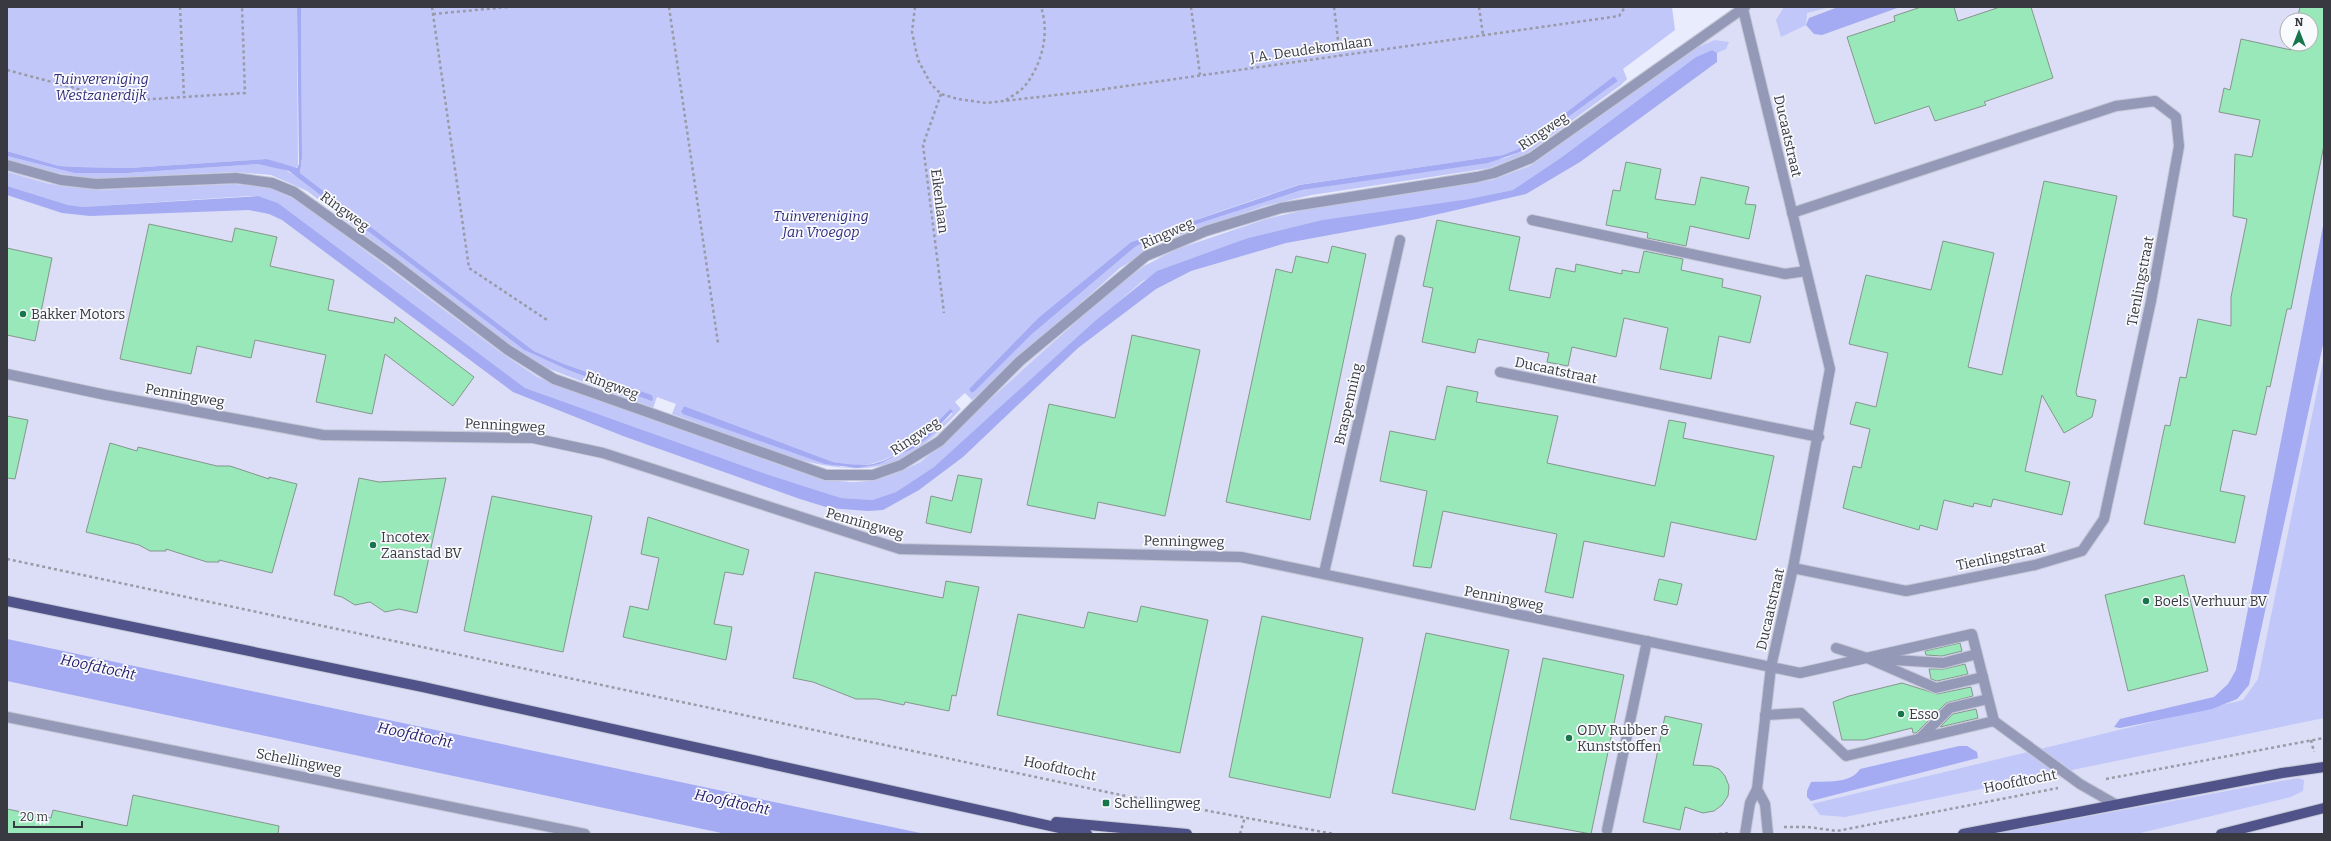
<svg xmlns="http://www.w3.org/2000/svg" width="2331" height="841" font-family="Bitter,serif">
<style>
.built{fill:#dbdef6;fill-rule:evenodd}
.green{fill:#c1c7f8;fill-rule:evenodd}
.water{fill:#a4abf2}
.building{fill:#98e8ba;stroke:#86968c}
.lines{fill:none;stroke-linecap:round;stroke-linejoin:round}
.minor-casing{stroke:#c6c8d7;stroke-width:12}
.major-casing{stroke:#c6c8d7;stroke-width:12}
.path{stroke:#999ba7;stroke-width:2.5;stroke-dasharray:3 3;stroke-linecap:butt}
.minor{stroke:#9599b8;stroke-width:10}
.major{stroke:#505389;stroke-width:10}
.poi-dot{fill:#17754b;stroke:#f9fafd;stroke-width:1.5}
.labels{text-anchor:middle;stroke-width:3.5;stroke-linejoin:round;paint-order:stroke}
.street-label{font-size:14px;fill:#393a41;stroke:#f9fafd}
.park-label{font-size:14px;font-style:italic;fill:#312c7d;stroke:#f9fafd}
.poi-label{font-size:14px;fill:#393a41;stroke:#f9fafd;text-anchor:start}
.water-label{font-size:15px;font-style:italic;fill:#231869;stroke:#f9fafd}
</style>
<rect width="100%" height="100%" fill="#e9ecfc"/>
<path class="built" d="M 1735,7 L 2324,7 L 2324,834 L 7,834 L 7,169 L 142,207 L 281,194 L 359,235 L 501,351 L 648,417 L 868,488 L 1162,255 L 1505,174 ZM 2287,20 L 2311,20 L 2311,44 L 2287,44 Z"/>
<g class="green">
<path d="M 7,7 L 297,7 L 298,166 L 294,169 L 267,159 L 128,168 L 78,167 L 59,166 L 7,151 Z"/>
<path d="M 301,7 L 1672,7 L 1675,30 L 1623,69 L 1627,79 L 1621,85 L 1526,154 L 1490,168 L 1312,195 L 1265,206 L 1166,240 L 1120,268 L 972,400 L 965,393 L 955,402 L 961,409 C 943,428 924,447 900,459 C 837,490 735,435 672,414 L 676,404 L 657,397 L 653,408 L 541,366 L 498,336 L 307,191 L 271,175 L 234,172 L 96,179 L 50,172 L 7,160 L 7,156 L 74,173 L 128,173 L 258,164 C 276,165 288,170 302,180 L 524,350 L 568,370 L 651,401 L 652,395 L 564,364 L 534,351 L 300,173 L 302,158 ZM 1614,76 L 1618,81 L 1520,152 L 1505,158 L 1302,190 L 1148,240 L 1135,247 L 1031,335 L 974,392 L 971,393 L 969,389 L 1038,318 L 1131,242 L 1298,185 L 1503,155 L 1518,149 ZM 684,406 L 833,462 C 846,464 861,467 874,463 C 904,455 929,431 950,409 L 952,414 C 920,445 891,470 842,467 L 681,410 Z"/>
<path d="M 1784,7 L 1830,7 L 1807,13 L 1806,25 L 1781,37 L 1776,20 Z"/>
<path d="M 1715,40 L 1729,42 L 1726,49 L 1717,53 L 1712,50 L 1696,57 L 1562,157 L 1513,190 L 1469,199 L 1322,220 L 1248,238 L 1142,281 L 934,467 L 896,492 L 872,500 L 841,498 L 766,474 L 525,388 L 278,203 L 258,196 L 250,196 L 83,207 L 68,205 L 7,186 L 7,172 L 49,184 L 97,190 L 233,184 L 266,186 L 299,201 L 496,349 L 537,377 L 788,468 C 846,486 866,489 921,462 L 1109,292 L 1144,266 L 1177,249 L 1266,219 L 1317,207 L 1492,180 L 1530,166 L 1696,48 Z"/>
<path d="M 2324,357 L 2324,718 L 1845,817 L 1820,815 L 1812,804 L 2243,700 L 2258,679 Z"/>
<path d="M 2298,778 L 2304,780 L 2303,791 L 2291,797 L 2136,834 L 1992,834 Z"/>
</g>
<g class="water">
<path d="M 297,7 L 301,7 L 302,158 L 300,173 L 534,351 L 564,364 L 652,395 L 653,400 L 651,401 L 568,370 L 524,350 L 289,171 L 258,164 L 128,173 L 74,173 L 7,156 L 7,151 L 59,166 L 78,167 L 128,168 L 267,159 L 297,168 L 299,164 Z"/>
<path d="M 1838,7 L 1900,7 L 1822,35 L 1814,34 L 1806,25 L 1809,18 Z"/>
<path d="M 1712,50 L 1717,53 L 1717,62 L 1580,162 L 1526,194 L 1417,219 L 1286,243 L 1191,271 L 1156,289 L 1078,348 L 963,457 L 919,490 L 883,510 L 868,511 L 829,508 L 800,499 L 623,436 L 513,392 L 282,220 L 269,214 L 249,210 L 90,216 L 62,213 L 7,195 L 7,186 L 68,205 L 83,207 L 258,196 L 278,203 L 525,388 L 766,474 L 841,498 L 872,500 L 896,492 L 934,467 L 1095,321 L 1157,271 L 1248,238 L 1322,220 L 1469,199 L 1513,190 L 1562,157 L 1696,57 Z"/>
<path d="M 1614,76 L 1618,81 L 1520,152 L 1488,163 L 1302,190 L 1148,240 L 1135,247 L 1031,335 L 974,392 L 971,393 L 969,389 L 1038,318 L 1131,242 L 1299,185 L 1503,155 L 1518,149 Z"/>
<path d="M 2324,221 L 2324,340 L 2249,685 L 2237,699 L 2212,709 L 2120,728 L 2114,727 L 2120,719 L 2214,697 L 2228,684 L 2236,670 Z"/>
<path d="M 684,406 L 833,462 C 846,464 860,466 873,464 C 900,458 931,429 950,409 L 953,411 L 929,437 L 912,449 L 879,464 L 857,468 L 825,464 L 683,414 L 681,411 Z"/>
<path d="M 7,639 L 925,834 L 726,834 L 7,681 Z"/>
<path d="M 1959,746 L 1967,746 L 1977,752 L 1978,758 L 1811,801 L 1807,797 L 1807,791 L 1811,782 C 1826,781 1851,784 1860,769 Z"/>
</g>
<g class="building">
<path d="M 1921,7 L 1954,7 L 1958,21 L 2000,7 L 2031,7 L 2053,78 L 1984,102 L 1986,105 L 1935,121 L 1929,106 L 1875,124 L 1847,37 L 1895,21 L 1894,16 Z"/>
<path d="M 2300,7 L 2324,7 L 2324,145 L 2291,309 L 2287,309 L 2270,387 L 2267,386 L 2256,435 L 2233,430 L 2220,491 L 2245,496 L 2235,543 L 2144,524 L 2165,425 L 2170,426 L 2180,377 L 2186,378 L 2198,319 L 2231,326 L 2231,297 L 2247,219 L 2233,216 L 2235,154 L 2252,157 L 2260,120 L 2219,112 L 2224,88 L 2230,90 L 2241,39 L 2291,50 L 2292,44 L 2311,44 L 2311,20 L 2297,20 Z"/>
<path d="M 1626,162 L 1661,169 L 1655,199 L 1695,205 L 1701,177 L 1749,187 L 1745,204 L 1756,205 L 1749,239 L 1690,226 L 1686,246 L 1647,238 L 1648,233 L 1606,225 L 1613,190 L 1620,191 Z"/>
<path d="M 2044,181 L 2117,196 L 2076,392 L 2077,396 L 2096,400 L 2092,417 L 2064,433 L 2042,395 L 2025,471 L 2070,482 L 2062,515 L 1993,499 L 1991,507 L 1974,503 L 1973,507 L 1944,500 L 1937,530 L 1920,525 L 1919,530 L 1843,508 L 1853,466 L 1861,468 L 1870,429 L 1850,424 L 1856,402 L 1876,407 L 1888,353 L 1849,344 L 1866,275 L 1931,290 L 1943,241 L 1994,253 L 1968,367 L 2002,375 Z"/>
<path d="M 1437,220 L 1520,237 L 1509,290 L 1550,298 L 1556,268 L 1575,272 L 1576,264 L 1622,274 L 1622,270 L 1639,273 L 1644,251 L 1683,259 L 1681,270 L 1723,279 L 1722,287 L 1761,296 L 1750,343 L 1719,336 L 1711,379 L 1660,369 L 1668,328 L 1624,318 L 1616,357 L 1572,347 L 1568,366 L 1547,362 L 1549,353 L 1478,339 L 1475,353 L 1422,342 L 1433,288 L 1423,286 Z"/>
<path d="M 149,224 L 232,242 L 235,228 L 277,237 L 270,266 L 334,280 L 328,310 L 394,323 L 395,317 L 474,377 L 453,406 L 385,354 L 372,414 L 316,402 L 326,355 L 255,340 L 251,358 L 197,346 L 191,374 L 120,359 Z"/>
<path d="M 1332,246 L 1366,254 L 1310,520 L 1226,502 L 1276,269 L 1292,273 L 1296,256 L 1328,263 Z"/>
<path d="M 7,248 L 52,258 L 35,341 L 7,335 Z"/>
<path d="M 1132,335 L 1200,350 L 1165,516 L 1098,502 L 1095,519 L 1027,505 L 1049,404 L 1115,418 Z"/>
<path d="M 1447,386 L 1478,392 L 1476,402 L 1558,416 L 1547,463 L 1655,486 L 1669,420 L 1686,423 L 1683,438 L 1774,456 L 1756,540 L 1671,522 L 1664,557 L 1584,541 L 1573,598 L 1545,592 L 1557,534 L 1443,511 L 1431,568 L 1413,566 L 1427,491 L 1380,481 L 1390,431 L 1435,440 Z"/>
<path d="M 7,416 L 28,420 L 15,479 L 7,478 Z"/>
<path d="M 110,443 L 137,451 L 138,447 L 217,466 L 230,466 L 269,479 L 269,477 L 297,484 L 272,573 L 219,560 L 219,562 L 207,562 L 166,549 L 166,551 L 150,551 L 139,545 L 86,532 Z"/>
<path d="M 958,475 L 982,479 L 971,533 L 926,523 L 931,496 L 952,501 Z"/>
<path d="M 359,478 L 379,482 L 446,478 L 417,613 L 399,609 L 385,612 L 370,602 L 355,605 L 342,597 L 334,595 Z"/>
<path d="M 492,496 L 592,516 L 563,652 L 464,631 Z"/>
<path d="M 648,517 L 749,550 L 743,575 L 725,572 L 714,624 L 732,627 L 726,660 L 623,637 L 630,606 L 648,610 L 659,558 L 641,554 Z"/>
<path d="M 815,572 L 943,598 L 946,581 L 979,587 L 956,696 L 952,695 L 949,711 L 905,702 L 904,705 L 877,699 L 856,699 L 813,682 L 793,678 Z"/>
<path d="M 2184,575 L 2208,671 L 2128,691 L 2105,595 Z"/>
<path d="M 1659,579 L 1682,584 L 1677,605 L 1654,600 Z"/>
<path d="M 1141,606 L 1208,620 L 1180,753 L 997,715 L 1018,614 L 1084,628 L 1088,612 L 1137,622 Z"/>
<path d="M 1262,616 L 1363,638 L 1330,798 L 1229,777 Z"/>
<path d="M 1426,633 L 1509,650 L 1475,810 L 1392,793 Z"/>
<path d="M 1960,643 L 1962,651 L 1942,656 L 1926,655 L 1925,651 Z"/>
<path d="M 1543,658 L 1624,675 L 1591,834 L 1510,819 Z"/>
<path d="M 1965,664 L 1968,674 L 1937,681 L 1931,679 L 1929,669 L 1944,669 Z"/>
<path d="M 1902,683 L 1937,694 L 1971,687 L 1973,696 L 1946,703 L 1916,733 L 1913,733 L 1912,728 L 1864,740 L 1842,740 L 1833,702 L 1849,696 Z"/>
<path d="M 1976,709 L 1978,718 L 1940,727 L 1953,714 Z"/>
<path d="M 1665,716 L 1702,724 L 1693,765 L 1711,766 L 1719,769 L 1725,776 L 1729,786 L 1728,796 L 1722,805 L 1714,811 L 1703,813 L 1685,807 L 1680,830 L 1643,822 Z"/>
<path d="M 133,795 L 279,826 L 278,834 L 7,834 L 7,809 L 51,818 L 53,810 L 127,826 Z"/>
</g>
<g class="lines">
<defs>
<g id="minor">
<path d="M 1743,9 L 1830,369 L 1793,568 L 1771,667 L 1757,789 L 1750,803 L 1745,834"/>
<path d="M 7,165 L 61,180 L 96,184 L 236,178 L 272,183 L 294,192 L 392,262 L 508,350 L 554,379 L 826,475 L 873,475 L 901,465 L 940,441 L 1020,361 L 1146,256 L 1206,231 L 1281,208 L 1477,177 L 1494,173 L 1531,158 L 1745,7"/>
<path d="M 1792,213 L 2116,106 L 2155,101 L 2176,117 L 2179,146 L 2151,301 L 2104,519 L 2082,551 L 2035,565 L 1906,591 L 1793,568"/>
<path d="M 1532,220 L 1785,274 L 1806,271"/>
<path d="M 1500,372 L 1819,437"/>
<path d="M 7,374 L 106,395 L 323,435 L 533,438 L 603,453 L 900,549 L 1241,557 L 1800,673 L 1972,634 L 1994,721 L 2080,784 L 2115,804"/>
<path d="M 1324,573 L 1400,240"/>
<path d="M 1836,648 L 1867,658 L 1936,688 L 1983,677"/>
<path d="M 1879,659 L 1943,663 L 1977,654"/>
<path d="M 1765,715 L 1801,713 L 1846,756 L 1994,721"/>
<path d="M 7,717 L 585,834"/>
<path d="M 1920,738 L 1950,708 L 1988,699"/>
<path d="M 1757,789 L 1765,804 L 1768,834"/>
<path d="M 1607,830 L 1647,641"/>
</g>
<g id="major">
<path d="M 7,601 L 423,687 L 1087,834"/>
<path d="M 1056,822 L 1187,834"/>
<path d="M 1963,834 L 2282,773 L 2324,767"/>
<path d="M 2221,834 L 2324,808"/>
</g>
</defs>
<use href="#minor" class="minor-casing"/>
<use href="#major" class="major-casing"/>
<g class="path">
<path d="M 180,7 L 184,97"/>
<path d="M 432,7 L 469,268 L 547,320"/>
<path d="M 669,7 L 718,343"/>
<path d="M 915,7 L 912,32 L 918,60 L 931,84 L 941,94 L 958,99 L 986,103 L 1091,91 L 1619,16 L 1625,7"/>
<path d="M 1191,7 L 1200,75"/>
<path d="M 1334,7 L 1340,56"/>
<path d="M 1479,7 L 1483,35"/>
<path d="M 433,14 L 508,7"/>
<path d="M 7,70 L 123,101 L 245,93 L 242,7"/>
<path d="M 941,94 L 923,145 L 944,313"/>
<path d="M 1006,100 C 1012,96 1019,92 1024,87 C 1042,65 1050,33 1041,7"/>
<path d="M 7,559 L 1116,794 L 1334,834"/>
<path d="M 2311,740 L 2314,752"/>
<path d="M 2106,779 L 2324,738"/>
<path d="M 1784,827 L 1808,827 L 1837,831 L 2058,788"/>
<path d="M 1240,834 L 1245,817"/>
<path d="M 1719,834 L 1729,833"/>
</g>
<use href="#minor" class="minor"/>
<use href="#major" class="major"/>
</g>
<g class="poi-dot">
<circle cx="23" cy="314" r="4"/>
<circle cx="373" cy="545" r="4"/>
<circle cx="2146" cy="601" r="4"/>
<circle cx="1901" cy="714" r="4"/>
<circle cx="1569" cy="738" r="4"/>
<rect x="1102" y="799" width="8" height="8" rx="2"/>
</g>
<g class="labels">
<g class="street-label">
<text transform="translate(1311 49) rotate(-8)" y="5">J.A. Deudekomlaan</text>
<text transform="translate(1543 131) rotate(-34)" y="5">Ringweg</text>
<text transform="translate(1788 136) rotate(77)" y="5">Ducaatstraat</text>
<text transform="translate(940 201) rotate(83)" y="5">Eikenlaan</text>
<text transform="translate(345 211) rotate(36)" y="5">Ringweg</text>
<text transform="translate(1167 233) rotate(-24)" y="5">Ringweg</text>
<text transform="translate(2140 281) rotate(-79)" y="5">Tienlingstraat</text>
<text transform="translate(1556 370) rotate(12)" y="5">Ducaatstraat</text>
<text transform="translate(612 385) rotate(20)" y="5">Ringweg</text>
<text transform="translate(185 395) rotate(10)" y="5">Penningweg</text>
<text transform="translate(1348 404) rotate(-77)" y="5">Braspenning</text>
<text transform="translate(505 425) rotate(3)" y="5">Penningweg</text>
<text transform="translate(915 436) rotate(-34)" y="5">Ringweg</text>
<text transform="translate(865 523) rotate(16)" y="5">Penningweg</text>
<text transform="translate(1184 541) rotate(1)" y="5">Penningweg</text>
<text transform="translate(2001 556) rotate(-12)" y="5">Tienlingstraat</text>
<text transform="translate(1504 598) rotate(11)" y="5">Penningweg</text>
<text transform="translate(1770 609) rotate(-77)" y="5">Ducaatstraat</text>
<text transform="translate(299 761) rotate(11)" y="5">Schellingweg</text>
<text transform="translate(1060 768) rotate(12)" y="5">Hoofdtocht</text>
<text transform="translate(2020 781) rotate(-11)" y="5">Hoofdtocht</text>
</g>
<g class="park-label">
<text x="101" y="84">Tuinvereniging<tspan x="101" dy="16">Westzanerdijk</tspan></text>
<text x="821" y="221">Tuinvereniging<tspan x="821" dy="16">Jan Vroegop</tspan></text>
</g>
<g class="poi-label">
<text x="31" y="319">Bakker Motors</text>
<text x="381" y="542">Incotex<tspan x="381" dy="16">Zaanstad BV</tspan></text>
<text x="2154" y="606">Boels Verhuur BV</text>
<text x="1909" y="719">Esso</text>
<text x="1577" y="735">ODV Rubber &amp;<tspan x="1577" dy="16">Kunststoffen</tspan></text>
<text x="1114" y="808">Schellingweg</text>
</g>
<g class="water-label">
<text transform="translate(98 667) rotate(12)" y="5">Hoofdtocht</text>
<text transform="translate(415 735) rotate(12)" y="5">Hoofdtocht</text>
<text transform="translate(732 802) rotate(12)" y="5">Hoofdtocht</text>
</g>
</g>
<rect width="2331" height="841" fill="none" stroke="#393a41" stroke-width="16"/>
<g transform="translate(2299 32)"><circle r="19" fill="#f9fafd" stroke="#acadb2"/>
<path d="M0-3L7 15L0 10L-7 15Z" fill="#17754b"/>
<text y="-6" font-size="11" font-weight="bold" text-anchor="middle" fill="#393a41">N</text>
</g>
<path d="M14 821v6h68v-6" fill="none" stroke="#393a41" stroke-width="2"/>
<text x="20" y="821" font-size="12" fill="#393a41" stroke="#f9fafd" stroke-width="3" paint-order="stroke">20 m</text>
</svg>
